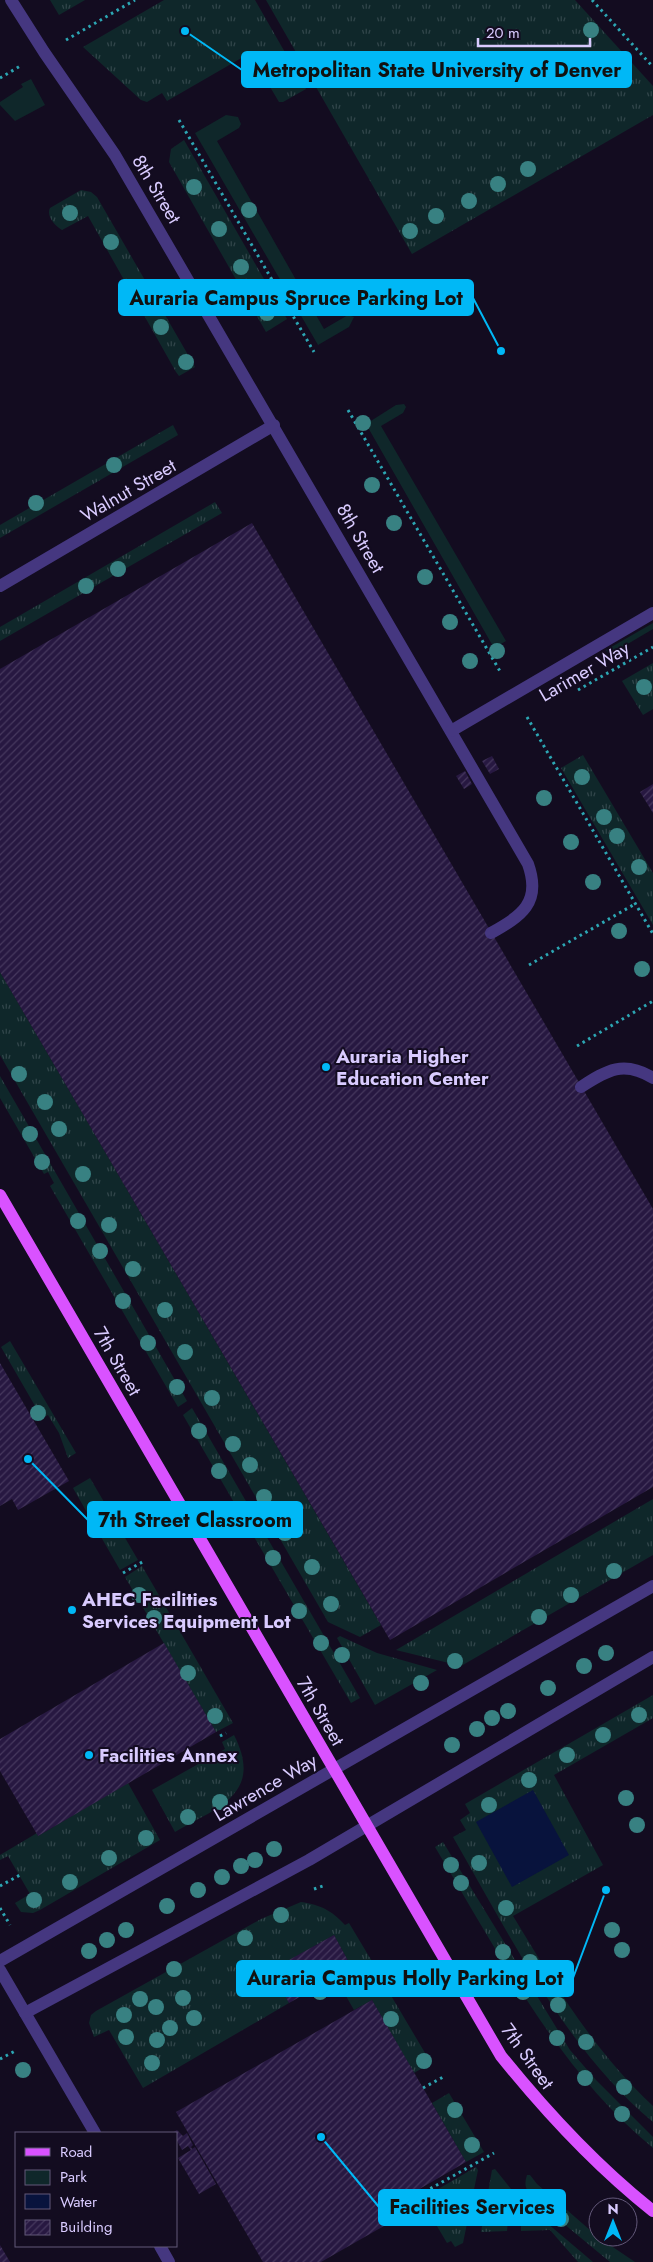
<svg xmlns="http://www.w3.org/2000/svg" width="653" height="2262" font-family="Jost,sans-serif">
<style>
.grass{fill:url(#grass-tufts)}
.green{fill:#0f272a}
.water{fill:#08133d}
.building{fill:url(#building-hatch)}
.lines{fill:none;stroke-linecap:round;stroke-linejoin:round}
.path{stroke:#2ca6b3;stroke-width:3;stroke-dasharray:2.5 4;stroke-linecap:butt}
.minor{stroke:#453780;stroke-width:12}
.major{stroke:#d952ff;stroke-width:12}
.tree{fill:#388182}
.poi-dot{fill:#00b8f6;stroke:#130c20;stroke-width:2}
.labels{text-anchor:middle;stroke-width:4;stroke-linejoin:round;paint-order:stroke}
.street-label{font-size:19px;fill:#d9cbff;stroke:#130c20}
.poi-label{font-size:19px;font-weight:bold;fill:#d9cbff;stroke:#130c20;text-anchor:start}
.leader{fill:none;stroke:#00b8f6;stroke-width:2}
.callout-dot{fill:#00b8f6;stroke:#130c20;stroke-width:2}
.callout{fill:#00b8f6;stroke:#00b8f6;stroke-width:2}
.callout-label{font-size:20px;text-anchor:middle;font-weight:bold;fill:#111}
</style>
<defs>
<pattern id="grass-tufts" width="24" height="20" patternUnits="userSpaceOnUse" patternTransform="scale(1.25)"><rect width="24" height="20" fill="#0f272a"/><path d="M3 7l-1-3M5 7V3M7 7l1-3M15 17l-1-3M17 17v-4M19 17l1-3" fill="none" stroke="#31454a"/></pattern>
<pattern id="building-hatch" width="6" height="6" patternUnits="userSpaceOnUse" patternTransform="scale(1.25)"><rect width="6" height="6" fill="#271841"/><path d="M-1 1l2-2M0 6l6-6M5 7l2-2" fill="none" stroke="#46385e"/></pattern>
</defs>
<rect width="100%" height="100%" fill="#130c20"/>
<g class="grass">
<path d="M 50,0 L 85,0 L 59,15 Z"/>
<path d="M 164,0 L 255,0 L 306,89 L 283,102 L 279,102 L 250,53 L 167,101 L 162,93 L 147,102 L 141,100 L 83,47 Z"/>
<path d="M 266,0 L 575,0 L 653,86 L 653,115 L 412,254 Z"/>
<path d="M 184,140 L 287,319 L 266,332 L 169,162 L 171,149 Z"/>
<path d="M 81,190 L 91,192 L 97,197 L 195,367 L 179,376 L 176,372 L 88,216 L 62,230 C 55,226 46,216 50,208 Z"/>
<path d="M 173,425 L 178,435 L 0,538 L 0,525 Z"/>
<path d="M 215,502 L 222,513 L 0,641 L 0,627 Z"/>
<path d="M 653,663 L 653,709 L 643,715 L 622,681 Z"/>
<path d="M 583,755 L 653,873 L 653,925 L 561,768 Z"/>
<path d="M 0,972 L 381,1625 L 360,1637 L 328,1622 L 0,1055 Z"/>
<path d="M 0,1076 L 187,1401 L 178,1407 L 50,1186 L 54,1183 L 48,1172 L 44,1174 L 0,1098 Z"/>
<path d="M 10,1341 L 76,1453 L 68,1458 L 59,1433 L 48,1415 L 42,1418 L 1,1347 Z"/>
<path d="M 192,1408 L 360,1698 L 351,1703 L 183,1415 Z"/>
<path d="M 90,1478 L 138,1560 L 120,1570 L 73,1488 Z"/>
<path d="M 653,1499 L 653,1555 L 461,1666 L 396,1650 Z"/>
<path d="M 142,1566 L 233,1723 L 216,1732 L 125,1577 Z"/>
<path d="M 340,1636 L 377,1653 L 437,1670 L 375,1705 L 337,1638 Z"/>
<path d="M 653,1695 L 653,1718 L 554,1775 L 603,1865 L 513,1916 C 555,1985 593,2050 653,2106 L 653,2122 C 566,2050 509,1934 453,1837 L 466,1830 L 460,1820 L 470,1813 L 465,1804 Z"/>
<path d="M 234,1735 C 264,1794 218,1807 175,1832 L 152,1790 L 225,1749 L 222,1742 Z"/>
<path d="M 128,1783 L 160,1840 L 40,1910 L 33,1913 L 21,1912 L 15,1903 L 30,1894 L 8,1856 L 0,1860 L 0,1855 L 37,1833 L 38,1836 Z"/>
<path d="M 443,1842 L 570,2050 L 596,2080 L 653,2137 L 653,2148 C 556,2068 499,1953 435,1847 Z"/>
<path d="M 301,1902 C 321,1905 331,1910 345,1925 L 349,1923 L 376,1968 L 341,1989 L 335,1978 L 352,1968 L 334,1935 L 272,1970 L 289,2003 L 143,2088 L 109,2030 L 94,2037 L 89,2023 L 91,2015 L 96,2011 L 261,1919 Z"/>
<path d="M 380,1977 L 431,2063 L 414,2073 L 372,2000 L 354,2010 L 346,1996 Z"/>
<path d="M 449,2093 L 484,2152 L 466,2162 L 432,2103 Z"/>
<path d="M 476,2167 L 478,2170 L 463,2243 L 455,2247 L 451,2241 L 447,2243 L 421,2199 Z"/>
<path d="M 495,2169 L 511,2189 L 507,2231 L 481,2232 L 492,2170 Z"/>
<path d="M 527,2175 L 530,2175 L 537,2184 L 598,2237 L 635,2262 L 610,2262 L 535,2200 C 527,2191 523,2187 527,2175 Z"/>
<path d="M 521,2201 L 593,2262 L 578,2262 L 550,2230 L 521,2231 Z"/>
</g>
<g class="green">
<path d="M 31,79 L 45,105 L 15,121 L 0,105 L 0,102 L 23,87 L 21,84 Z"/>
<path d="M 226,115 L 238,117 L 241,124 L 239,128 L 217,141 L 324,329 L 348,315 L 354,317 L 349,327 L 318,345 L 195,133 Z"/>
<path d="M 404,404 L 406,407 L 403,413 L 381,426 L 506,641 L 494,648 L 366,424 L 396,405 Z"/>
<path d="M 653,623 L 653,629 L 609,655 L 606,650 Z"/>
</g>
<path class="water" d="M 533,1790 L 569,1855 L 512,1887 L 476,1822 Z"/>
<g class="building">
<path d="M 252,523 L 653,1209 L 653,1487 L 390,1640 L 0,972 L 0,669 Z"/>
<path d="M 492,756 L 499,769 L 490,774 L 482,761 Z"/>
<path d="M 465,771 L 472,784 L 464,789 L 456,776 Z"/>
<path d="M 653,784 L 653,813 L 640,792 Z"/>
<path d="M 0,1363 L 69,1481 L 18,1510 L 12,1499 L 0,1506 Z"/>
<path d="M 164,1643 L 216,1732 L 38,1836 L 0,1771 L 0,1739 Z"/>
<path d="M 334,1935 L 352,1968 L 289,2003 L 271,1970 Z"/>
<path d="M 372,2000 L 466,2162 L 416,2191 L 424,2203 L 321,2262 L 263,2262 L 176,2112 Z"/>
<path d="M 177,2130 L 183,2136 L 187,2133 L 193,2145 L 191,2147 L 192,2149 L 195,2147 L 216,2184 L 199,2194 L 178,2158 L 191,2150 L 188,2146 L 182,2150 L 176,2139 L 176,2133 L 172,2133 Z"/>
<path d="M 0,2245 L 10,2262 L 0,2262 Z"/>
</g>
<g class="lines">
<g class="path">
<path d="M 592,0 L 653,67"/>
<path d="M 66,40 L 135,0"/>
<path d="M 0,78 L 22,65"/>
<path d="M 179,120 L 314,352"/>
<path d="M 348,410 L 501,673"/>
<path d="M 578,690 L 653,647"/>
<path d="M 527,717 L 653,934"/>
<path d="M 529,965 L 635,904"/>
<path d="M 577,1046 L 653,1001"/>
<path d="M 123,1573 L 144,1561"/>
<path d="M 220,1736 L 226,1733"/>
<path d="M 0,1886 L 20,1875"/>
<path d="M 314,1889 L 323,1886"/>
<path d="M 0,1908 L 10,1925"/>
<path d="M 0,2059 L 17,2050"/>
<path d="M 423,2088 L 445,2076"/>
<path d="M 419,2195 L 494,2153"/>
</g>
<g class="minor">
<path d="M 11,0 L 44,52 L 115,155 L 528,864 C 542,903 521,916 491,933"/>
<path d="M 0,586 L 274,425"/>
<path d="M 451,731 L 653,613"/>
<path d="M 581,1087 C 607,1070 624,1060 653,1078"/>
<path d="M 0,1961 L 653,1586"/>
<path d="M 0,1970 L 95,2133"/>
<path d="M 25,2013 L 309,1860 L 653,1657"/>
<path d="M 160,2246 L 169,2262"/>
</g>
<path class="major" d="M 0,1195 L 501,2056 C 547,2113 596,2166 653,2211"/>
</g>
<g class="tree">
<circle cx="591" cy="30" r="8"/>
<circle cx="528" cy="169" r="8"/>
<circle cx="498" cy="184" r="8"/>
<circle cx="194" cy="187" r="8"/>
<circle cx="469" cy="201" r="8"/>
<circle cx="249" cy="210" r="8"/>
<circle cx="70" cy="213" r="8"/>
<circle cx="436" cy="216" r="8"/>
<circle cx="219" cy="229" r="8"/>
<circle cx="410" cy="231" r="8"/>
<circle cx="111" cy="242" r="8"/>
<circle cx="241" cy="267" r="8"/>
<circle cx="267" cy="313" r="8"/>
<circle cx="161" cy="327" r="8"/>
<circle cx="186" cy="362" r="8"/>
<circle cx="363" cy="423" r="8"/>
<circle cx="114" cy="465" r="8"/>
<circle cx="372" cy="485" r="8"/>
<circle cx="36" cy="503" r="8"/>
<circle cx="394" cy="523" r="8"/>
<circle cx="118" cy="569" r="8"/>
<circle cx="425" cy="577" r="8"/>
<circle cx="86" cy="586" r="8"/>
<circle cx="450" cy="622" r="8"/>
<circle cx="497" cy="651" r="8"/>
<circle cx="470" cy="661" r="8"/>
<circle cx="644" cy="687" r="8"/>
<circle cx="582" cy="777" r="8"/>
<circle cx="544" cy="798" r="8"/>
<circle cx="604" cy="817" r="8"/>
<circle cx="617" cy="836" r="8"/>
<circle cx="571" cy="842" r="8"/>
<circle cx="639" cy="867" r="8"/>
<circle cx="593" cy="882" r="8"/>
<circle cx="619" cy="931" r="8"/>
<circle cx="642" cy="969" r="8"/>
<circle cx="19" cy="1074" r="8"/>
<circle cx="45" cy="1102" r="8"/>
<circle cx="59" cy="1129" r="8"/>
<circle cx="30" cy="1134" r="8"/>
<circle cx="42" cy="1162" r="8"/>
<circle cx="83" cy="1174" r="8"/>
<circle cx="78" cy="1221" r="8"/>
<circle cx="109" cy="1225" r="8"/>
<circle cx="100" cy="1251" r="8"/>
<circle cx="133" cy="1269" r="8"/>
<circle cx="123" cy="1301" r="8"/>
<circle cx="165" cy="1310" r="8"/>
<circle cx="148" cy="1343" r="8"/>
<circle cx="185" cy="1352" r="8"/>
<circle cx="177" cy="1387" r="8"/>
<circle cx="212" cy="1398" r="8"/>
<circle cx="38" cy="1413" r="8"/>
<circle cx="199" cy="1431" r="8"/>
<circle cx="233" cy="1444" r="8"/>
<circle cx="250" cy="1465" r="8"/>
<circle cx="219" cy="1471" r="8"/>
<circle cx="264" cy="1497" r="8"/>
<circle cx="285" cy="1533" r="8"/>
<circle cx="273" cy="1558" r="8"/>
<circle cx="312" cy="1567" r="8"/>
<circle cx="614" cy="1571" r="8"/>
<circle cx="139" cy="1595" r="8"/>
<circle cx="571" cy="1595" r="8"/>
<circle cx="331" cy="1604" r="8"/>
<circle cx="299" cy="1611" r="8"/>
<circle cx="539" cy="1617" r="8"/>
<circle cx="154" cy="1618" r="8"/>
<circle cx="321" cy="1643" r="8"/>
<circle cx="606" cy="1653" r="8"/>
<circle cx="342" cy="1655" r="8"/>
<circle cx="455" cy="1661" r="8"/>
<circle cx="584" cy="1666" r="8"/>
<circle cx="188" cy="1673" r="8"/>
<circle cx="421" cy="1683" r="8"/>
<circle cx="548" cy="1688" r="8"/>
<circle cx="508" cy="1711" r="8"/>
<circle cx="639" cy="1715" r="8"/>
<circle cx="215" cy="1716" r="8"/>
<circle cx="492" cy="1718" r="8"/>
<circle cx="477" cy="1729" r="8"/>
<circle cx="603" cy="1735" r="8"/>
<circle cx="452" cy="1745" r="8"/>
<circle cx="567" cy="1755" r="8"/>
<circle cx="529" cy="1780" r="8"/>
<circle cx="626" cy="1798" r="8"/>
<circle cx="220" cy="1802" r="8"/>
<circle cx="489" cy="1805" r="8"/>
<circle cx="188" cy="1817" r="8"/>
<circle cx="637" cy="1825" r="8"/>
<circle cx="146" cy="1838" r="8"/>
<circle cx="274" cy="1849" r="8"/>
<circle cx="109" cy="1858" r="8"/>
<circle cx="255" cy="1860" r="8"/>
<circle cx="479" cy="1863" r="8"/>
<circle cx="451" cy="1865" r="8"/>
<circle cx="241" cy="1866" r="8"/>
<circle cx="222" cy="1877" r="8"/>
<circle cx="70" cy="1882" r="8"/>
<circle cx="461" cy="1883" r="8"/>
<circle cx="198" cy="1890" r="8"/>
<circle cx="34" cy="1900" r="8"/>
<circle cx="167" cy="1906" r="8"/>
<circle cx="506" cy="1908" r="8"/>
<circle cx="281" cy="1915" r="8"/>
<circle cx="126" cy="1930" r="8"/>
<circle cx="612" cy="1930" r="8"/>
<circle cx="245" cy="1938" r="8"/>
<circle cx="107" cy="1940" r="8"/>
<circle cx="622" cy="1950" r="8"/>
<circle cx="89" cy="1951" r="8"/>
<circle cx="503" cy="1952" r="8"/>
<circle cx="530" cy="1962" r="8"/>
<circle cx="174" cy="1969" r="8"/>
<circle cx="320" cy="1992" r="8"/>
<circle cx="523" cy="1992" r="8"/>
<circle cx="183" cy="1998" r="8"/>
<circle cx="140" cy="1999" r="8"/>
<circle cx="558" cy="2005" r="8"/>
<circle cx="156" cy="2007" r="8"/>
<circle cx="124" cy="2015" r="8"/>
<circle cx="194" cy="2018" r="8"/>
<circle cx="391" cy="2019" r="8"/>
<circle cx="170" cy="2028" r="8"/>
<circle cx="126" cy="2037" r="8"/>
<circle cx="557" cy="2038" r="8"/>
<circle cx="157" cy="2040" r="8"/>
<circle cx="586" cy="2042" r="8"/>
<circle cx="424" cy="2061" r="8"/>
<circle cx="152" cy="2063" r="8"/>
<circle cx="23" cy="2070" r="8"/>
<circle cx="585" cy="2078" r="8"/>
<circle cx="624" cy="2087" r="8"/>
<circle cx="455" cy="2110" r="8"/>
<circle cx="622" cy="2114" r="8"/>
<circle cx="472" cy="2145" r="8"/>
<circle cx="561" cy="2219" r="8"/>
</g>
<g class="poi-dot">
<circle cx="326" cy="1067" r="5"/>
<circle cx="72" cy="1610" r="5"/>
<circle cx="89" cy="1755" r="5"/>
</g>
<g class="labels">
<g class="street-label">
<text transform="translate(157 189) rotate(59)" y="7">8th Street</text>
<text transform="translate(128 490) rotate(-30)" y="7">Walnut Street</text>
<text transform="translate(361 538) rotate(60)" y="7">8th Street</text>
<text transform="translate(584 671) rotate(-30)" y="7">Larimer Way</text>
<text transform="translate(118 1361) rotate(60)" y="7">7th Street</text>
<text transform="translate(321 1711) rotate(60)" y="7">7th Street</text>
<text transform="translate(265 1787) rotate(-30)" y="7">Lawrence Way</text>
<text transform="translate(528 2056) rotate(54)" y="7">7th Street</text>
</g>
<g class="poi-label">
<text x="336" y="1063">Auraria Higher<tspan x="336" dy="22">Education Center</tspan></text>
<text x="82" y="1606">AHEC Facilities<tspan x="82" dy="22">Services Equipment Lot</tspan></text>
<text x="99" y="1762">Facilities Annex</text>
</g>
</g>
<path class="leader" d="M185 31L242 70M501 351L473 298M28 1459L88 1520M606 1890L573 1978M321 2137L379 2207"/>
<g class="callout-dot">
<circle cx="185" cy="31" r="5"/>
<circle cx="501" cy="351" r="5"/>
<circle cx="28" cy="1459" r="5"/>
<circle cx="606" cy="1890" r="5"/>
<circle cx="321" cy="2137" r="5"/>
</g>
<g class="callout">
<rect x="242" y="52" width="389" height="35" rx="5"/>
<rect x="119" y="280" width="354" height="35" rx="5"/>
<rect x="88" y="1502" width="214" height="35" rx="5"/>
<rect x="237" y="1961" width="336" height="35" rx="5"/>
<rect x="379" y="2190" width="186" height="35" rx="5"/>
</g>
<g class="callout-label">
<text x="437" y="77">Metropolitan State University of Denver</text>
<text x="296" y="305">Auraria Campus Spruce Parking Lot</text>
<text x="195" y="1527">7th Street Classroom</text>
<text x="405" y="1985">Auraria Campus Holly Parking Lot</text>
<text x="472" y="2214">Facilities Services</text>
</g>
<rect x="15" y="2132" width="162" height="115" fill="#130c20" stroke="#625879"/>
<rect x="25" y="2148" width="25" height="8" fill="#d952ff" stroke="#625879"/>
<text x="60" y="2157" font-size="15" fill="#d9cbff">Road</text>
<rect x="25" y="2170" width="25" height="15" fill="#0f272a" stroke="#625879"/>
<text x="60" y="2182" font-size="15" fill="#d9cbff">Park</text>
<rect x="25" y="2194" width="25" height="15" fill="#08133d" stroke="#625879"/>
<text x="60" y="2207" font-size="15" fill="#d9cbff">Water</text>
<rect x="25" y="2220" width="25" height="15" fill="url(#building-hatch)" stroke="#625879"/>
<text x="60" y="2232" font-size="15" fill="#d9cbff">Building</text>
<g transform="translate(613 2222)"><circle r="24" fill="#130c20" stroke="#625879"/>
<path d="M0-4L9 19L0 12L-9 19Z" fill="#00b8f6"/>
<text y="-8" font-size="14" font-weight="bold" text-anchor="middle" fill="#d9cbff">N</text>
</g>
<path d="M478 38v8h112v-8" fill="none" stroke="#d9cbff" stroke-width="2.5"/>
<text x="486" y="38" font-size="15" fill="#d9cbff" stroke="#130c20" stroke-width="4" paint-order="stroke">20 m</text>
</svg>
